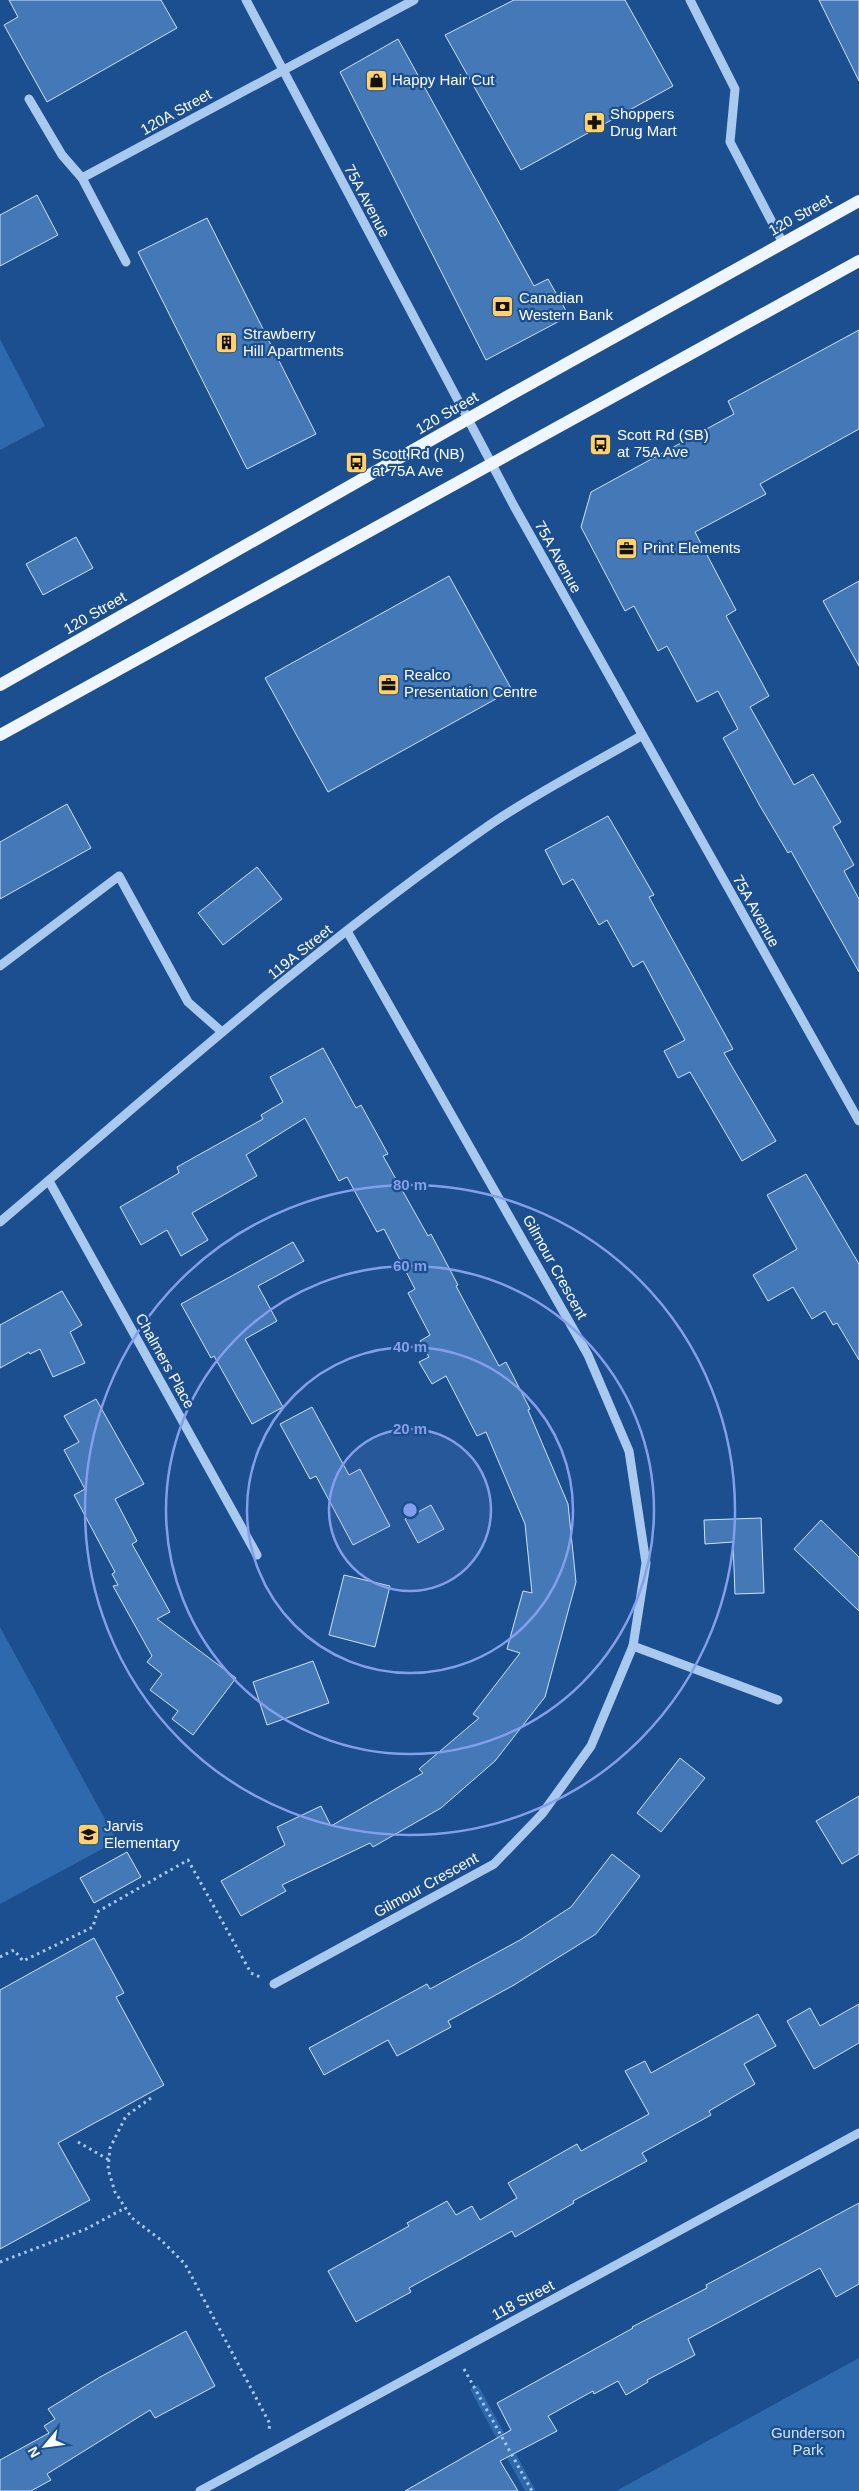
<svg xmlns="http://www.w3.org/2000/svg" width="859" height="2491" font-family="Helvetica,sans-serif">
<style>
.green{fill:#2e69ad}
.building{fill:#4478b7;stroke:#cfe3fa}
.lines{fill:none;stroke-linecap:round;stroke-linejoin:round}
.path{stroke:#a9c9ee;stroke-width:3;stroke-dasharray:2.5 4;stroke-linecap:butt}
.minor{stroke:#a9c9ee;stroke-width:9}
.major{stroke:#f0f6ff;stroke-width:12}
.ring{fill:none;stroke:#839eea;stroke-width:2.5}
.labels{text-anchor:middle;stroke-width:4.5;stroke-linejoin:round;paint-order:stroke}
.poi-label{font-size:15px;fill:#fff;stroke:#1b4f8f;text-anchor:start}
.street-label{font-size:15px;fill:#fff;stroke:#1b4f8f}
.park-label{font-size:15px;fill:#cfe3fa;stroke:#1b4f8f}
.centre{fill:#839eea;stroke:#1b4f8f;stroke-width:2.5}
.ring-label{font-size:15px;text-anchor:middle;font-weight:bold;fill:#839eea;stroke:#1b4f8f;stroke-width:4.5;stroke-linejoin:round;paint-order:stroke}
</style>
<rect width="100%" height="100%" fill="#1b4f8f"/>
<g class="green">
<path d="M 0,339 L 45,426 L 0,450 Z"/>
<path d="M 0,1627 L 117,1841 L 0,1904 Z"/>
<path d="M 859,2358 L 859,2491 L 616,2491 Z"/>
<path d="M 478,2385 L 536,2491 L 525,2491 L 470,2389 Z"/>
</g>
<g class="building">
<path d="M 9,0 L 161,0 L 177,28 L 47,102 L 4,25 L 18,17 Z"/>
<path d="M 514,0 L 625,0 L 673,86 L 521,170 L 445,35 Z"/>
<path d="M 819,0 L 859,0 L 859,81 Z"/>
<path d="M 398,39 L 534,286 L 548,279 L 569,316 L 486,360 L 340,72 Z"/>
<path d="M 37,195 L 58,235 L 0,266 L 0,215 Z"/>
<path d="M 207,218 L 316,434 L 247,469 L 138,252 Z"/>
<path d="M 859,330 L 859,429 L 760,484 L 766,494 L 695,532 L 736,610 L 726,616 L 769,696 L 750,707 L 794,785 L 813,774 L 841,822 L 833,827 L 854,865 L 844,871 L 859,899 L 859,972 L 791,851 L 788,853 L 760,806 L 723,738 L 738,729 L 718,691 L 697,702 L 667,646 L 658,651 L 634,606 L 625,611 L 581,527 L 591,492 L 734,414 L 728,401 Z"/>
<path d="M 76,537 L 93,568 L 43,595 L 26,564 Z"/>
<path d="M 449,576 L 512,690 L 328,792 L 265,678 Z"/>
<path d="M 859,581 L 859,666 L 823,601 Z"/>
<path d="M 67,804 L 91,848 L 0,899 L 0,842 Z"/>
<path d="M 608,816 L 654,895 L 649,897 L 733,1049 L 724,1053 L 776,1141 L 742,1161 L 690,1072 L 678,1078 L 664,1051 L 685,1040 L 643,961 L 633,967 L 607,920 L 599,925 L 573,879 L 563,885 L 545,850 Z"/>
<path d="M 257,867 L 282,899 L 223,945 L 198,913 Z"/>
<path d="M 323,1048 L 356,1108 L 361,1105 L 388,1154 L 383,1156 L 428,1236 L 431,1234 L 458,1285 L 456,1286 L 499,1366 L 506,1362 L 530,1409 L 528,1410 L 568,1504 L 576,1582 L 545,1697 L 495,1761 L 441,1808 L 373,1847 L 370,1843 L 282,1885 L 286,1891 L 241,1916 L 221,1881 L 285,1845 L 277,1827 L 321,1806 L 331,1826 L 423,1773 L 419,1769 L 479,1718 L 473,1714 L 520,1653 L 507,1649 L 523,1591 L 532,1593 L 525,1524 L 486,1432 L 477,1436 L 446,1376 L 432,1384 L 419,1362 L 429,1357 L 420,1341 L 430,1335 L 408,1293 L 415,1289 L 384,1229 L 377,1232 L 347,1177 L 339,1181 L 305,1118 L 246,1155 L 257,1176 L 192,1213 L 208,1240 L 181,1256 L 167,1230 L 141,1245 L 120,1207 L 179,1173 L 177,1167 L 263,1119 L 261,1115 L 283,1102 L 270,1077 Z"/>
<path d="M 806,1174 L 859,1264 L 859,1360 L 837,1323 L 833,1325 L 825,1311 L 812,1319 L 793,1287 L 768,1301 L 753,1275 L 797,1249 L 767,1195 Z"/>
<path d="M 293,1242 L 304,1261 L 258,1286 L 277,1321 L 245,1339 L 283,1407 L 252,1424 L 214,1356 L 211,1358 L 181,1304 Z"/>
<path d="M 62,1291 L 82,1325 L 70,1332 L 85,1363 L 53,1377 L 40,1349 L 30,1354 L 29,1352 L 0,1368 L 0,1325 Z"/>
<path d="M 96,1399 L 144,1484 L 115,1499 L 137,1541 L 132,1544 L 170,1612 L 157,1619 L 236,1678 L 193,1735 L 172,1719 L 178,1711 L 150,1690 L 162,1674 L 147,1662 L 152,1656 L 113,1586 L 118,1585 L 112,1574 L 115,1572 L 74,1495 L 85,1489 L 64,1450 L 79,1442 L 64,1416 Z"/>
<path d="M 312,1407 L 349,1475 L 360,1469 L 390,1526 L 353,1545 L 316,1476 L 310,1479 L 280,1424 Z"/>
<path d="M 431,1505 L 444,1529 L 418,1543 L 405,1519 Z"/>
<path d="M 761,1518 L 764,1593 L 735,1594 L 733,1542 L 705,1544 L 704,1520 Z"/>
<path d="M 821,1520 L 859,1557 L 859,1611 L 794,1549 Z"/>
<path d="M 344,1575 L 390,1586 L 375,1647 L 329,1635 Z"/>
<path d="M 313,1661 L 329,1703 L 267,1725 L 253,1682 Z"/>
<path d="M 680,1758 L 705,1778 L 661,1832 L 637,1813 Z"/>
<path d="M 859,1796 L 859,1854 L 842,1864 L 816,1821 Z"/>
<path d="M 127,1852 L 141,1877 L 94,1903 L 80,1878 Z"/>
<path d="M 612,1854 L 640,1876 L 596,1934 L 514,1985 L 448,2021 L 451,2027 L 397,2056 L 388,2040 L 324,2075 L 309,2048 L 427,1984 L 430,1989 L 520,1940 L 571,1907 Z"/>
<path d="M 94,1938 L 124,1993 L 116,1997 L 164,2085 L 58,2143 L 90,2200 L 0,2249 L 0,1990 Z"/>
<path d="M 859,2004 L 859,2043 L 814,2069 L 787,2021 L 810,2008 L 820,2026 Z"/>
<path d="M 758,2014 L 776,2046 L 744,2064 L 755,2084 L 709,2111 L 711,2115 L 642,2153 L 647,2161 L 573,2201 L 574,2203 L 515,2237 L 512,2231 L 409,2288 L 411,2292 L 356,2322 L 328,2271 L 409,2226 L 407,2223 L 447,2201 L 456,2215 L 472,2206 L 480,2220 L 517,2198 L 508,2183 L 577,2144 L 581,2151 L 649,2114 L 625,2071 L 645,2061 L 651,2073 Z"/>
<path d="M 859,2203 L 859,2284 L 836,2297 L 820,2268 L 688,2339 L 695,2355 L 647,2380 L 648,2382 L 626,2395 L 618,2381 L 594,2394 L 593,2391 L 548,2416 L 557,2431 L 500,2461 L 518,2491 L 405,2491 L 511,2430 L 497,2403 L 633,2328 L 632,2327 L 707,2288 L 706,2285 Z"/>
<path d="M 186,2331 L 215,2386 L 155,2418 L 150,2410 L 47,2474 L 51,2480 L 31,2491 L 0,2491 L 0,2460 L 49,2433 L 44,2426 L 55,2419 L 48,2409 L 100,2377 Z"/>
</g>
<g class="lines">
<g class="path">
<path d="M 0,1957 L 14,1950 L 23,1961 L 93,1927 L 97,1912 L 188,1860 L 251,1973 L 260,1977"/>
<path d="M 151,2098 L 126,2116 L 110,2148 L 108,2169 L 115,2192 L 132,2218 L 161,2240 L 185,2264 L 270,2424 L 269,2429"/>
<path d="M 78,2142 L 109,2160"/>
<path d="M 0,2262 L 86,2229 L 125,2208"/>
<path d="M 464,2369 L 532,2491"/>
</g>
<g class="minor">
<path d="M 246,0 L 514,506 L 859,1121"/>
<path d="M 690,0 L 735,89 L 730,142 L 783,243"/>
<path d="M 29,99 L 62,155 L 82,178 L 126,262"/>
<path d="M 82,178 L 414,0"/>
<path d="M 0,966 L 119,876 L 188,1002 L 222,1032"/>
<path d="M 49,1181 L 257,1555"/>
<path d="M 0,1222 C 160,1086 317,944 491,824 C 538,792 591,765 641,736"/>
<path d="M 633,1646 L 778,1700"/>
<path d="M 274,1984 L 494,1864 L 542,1814 L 591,1746 L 633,1646 L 646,1563 L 629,1451 L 588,1355 L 347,931"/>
<path d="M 200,2491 L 859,2133"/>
</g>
<g class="major">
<path d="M 0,685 L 510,395 L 859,201"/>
<path d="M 0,735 L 859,261"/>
</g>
</g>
<circle cx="410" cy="1510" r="81" fill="#839eea" fill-opacity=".12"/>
<g class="ring">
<circle cx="410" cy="1510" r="81"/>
<circle cx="410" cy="1510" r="163"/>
<circle cx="410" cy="1510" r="244"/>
<circle cx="410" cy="1510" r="325"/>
</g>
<defs>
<symbol id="shop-square" viewBox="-11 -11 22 22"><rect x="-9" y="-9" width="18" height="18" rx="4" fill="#ffd166" stroke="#1b4f8f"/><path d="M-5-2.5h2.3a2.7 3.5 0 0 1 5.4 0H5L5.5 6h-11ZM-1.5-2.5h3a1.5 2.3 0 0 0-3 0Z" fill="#111"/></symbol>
<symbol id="pharmacy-square" viewBox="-11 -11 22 22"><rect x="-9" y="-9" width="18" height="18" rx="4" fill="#ffd166" stroke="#1b4f8f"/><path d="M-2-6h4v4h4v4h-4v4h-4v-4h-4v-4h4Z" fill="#111"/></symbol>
<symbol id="bank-square" viewBox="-11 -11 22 22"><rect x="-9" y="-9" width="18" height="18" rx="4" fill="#ffd166" stroke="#1b4f8f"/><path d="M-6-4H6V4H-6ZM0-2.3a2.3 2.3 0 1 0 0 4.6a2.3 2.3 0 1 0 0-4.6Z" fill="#111"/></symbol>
<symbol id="building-square" viewBox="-11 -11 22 22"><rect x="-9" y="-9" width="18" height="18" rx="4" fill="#ffd166" stroke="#1b4f8f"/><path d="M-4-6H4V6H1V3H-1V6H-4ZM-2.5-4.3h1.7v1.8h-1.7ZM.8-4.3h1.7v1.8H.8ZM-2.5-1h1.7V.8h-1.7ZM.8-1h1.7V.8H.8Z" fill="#111"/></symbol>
<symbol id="bus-square" viewBox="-11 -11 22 22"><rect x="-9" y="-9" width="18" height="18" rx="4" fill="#ffd166" stroke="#1b4f8f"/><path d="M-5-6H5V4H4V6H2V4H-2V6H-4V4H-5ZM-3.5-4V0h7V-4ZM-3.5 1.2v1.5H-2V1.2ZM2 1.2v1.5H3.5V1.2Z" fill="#111"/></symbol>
<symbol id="office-square" viewBox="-11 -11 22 22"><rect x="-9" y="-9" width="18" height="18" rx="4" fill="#ffd166" stroke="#1b4f8f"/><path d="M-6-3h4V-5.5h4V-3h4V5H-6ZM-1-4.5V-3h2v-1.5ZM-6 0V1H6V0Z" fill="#111"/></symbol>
<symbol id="school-square" viewBox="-11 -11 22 22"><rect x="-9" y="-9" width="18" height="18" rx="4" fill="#ffd166" stroke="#1b4f8f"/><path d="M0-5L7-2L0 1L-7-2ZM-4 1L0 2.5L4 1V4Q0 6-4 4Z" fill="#111"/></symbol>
</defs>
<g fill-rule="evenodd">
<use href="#shop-square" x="364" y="68" width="25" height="25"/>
<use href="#pharmacy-square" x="582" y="110" width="25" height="25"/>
<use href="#bank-square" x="490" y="294" width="25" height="25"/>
<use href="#building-square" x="214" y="330" width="25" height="25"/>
<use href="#bus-square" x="588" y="432" width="25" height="25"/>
<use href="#bus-square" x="344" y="450" width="25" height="25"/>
<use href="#office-square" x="614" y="536" width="25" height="25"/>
<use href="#office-square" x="376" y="672" width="25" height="25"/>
<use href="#school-square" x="76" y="1822" width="25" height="25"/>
</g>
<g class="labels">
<g class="poi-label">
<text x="392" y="85">Happy Hair Cut</text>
<text x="610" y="119">Shoppers<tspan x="610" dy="17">Drug Mart</tspan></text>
<text x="519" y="303">Canadian<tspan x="519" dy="17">Western Bank</tspan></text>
<text x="243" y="339">Strawberry<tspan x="243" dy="17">Hill Apartments</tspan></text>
<text x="617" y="440">Scott Rd (SB)<tspan x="617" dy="17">at 75A Ave</tspan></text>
<text x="372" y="459">Scott Rd (NB)<tspan x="372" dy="17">at 75A Ave</tspan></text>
<text x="643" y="553">Print Elements</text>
<text x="404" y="680">Realco<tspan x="404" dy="17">Presentation Centre</tspan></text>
<text x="104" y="1831">Jarvis<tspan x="104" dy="17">Elementary</tspan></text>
</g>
<g class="street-label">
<text transform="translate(176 112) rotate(-29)" y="5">120A Street</text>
<text transform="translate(367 201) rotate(62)" y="5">75A Avenue</text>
<text transform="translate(800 215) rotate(-29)" y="5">120 Street</text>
<text transform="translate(447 413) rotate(-30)" y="5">120 Street</text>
<text transform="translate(558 557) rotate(61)" y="5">75A Avenue</text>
<text transform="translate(95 613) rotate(-30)" y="5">120 Street</text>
<text transform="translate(756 911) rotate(61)" y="5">75A Avenue</text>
<text transform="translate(300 952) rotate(-39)" y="5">119A Street</text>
<text transform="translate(555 1267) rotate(61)" y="5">Gilmour Crescent</text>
<text transform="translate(165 1361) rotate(61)" y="5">Chalmers Place</text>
<text transform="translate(426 1885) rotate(-29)" y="5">Gilmour Crescent</text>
<text transform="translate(523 2300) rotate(-28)" y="5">118 Street</text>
</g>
<g class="park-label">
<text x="808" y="2438">Gunderson<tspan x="808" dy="17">Park</tspan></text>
</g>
</g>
<circle cx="410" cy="1510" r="8" class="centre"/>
<g class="ring-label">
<text x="410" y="1190">80 m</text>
<text x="410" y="1271">60 m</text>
<text x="410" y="1352">40 m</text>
<text x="410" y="1434">20 m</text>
</g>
<g transform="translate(45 2446) rotate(241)" stroke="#1b4f8f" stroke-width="4" paint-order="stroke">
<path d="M0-4L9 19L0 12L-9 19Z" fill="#ffffff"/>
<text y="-8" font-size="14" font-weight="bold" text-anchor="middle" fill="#ffffff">N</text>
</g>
</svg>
